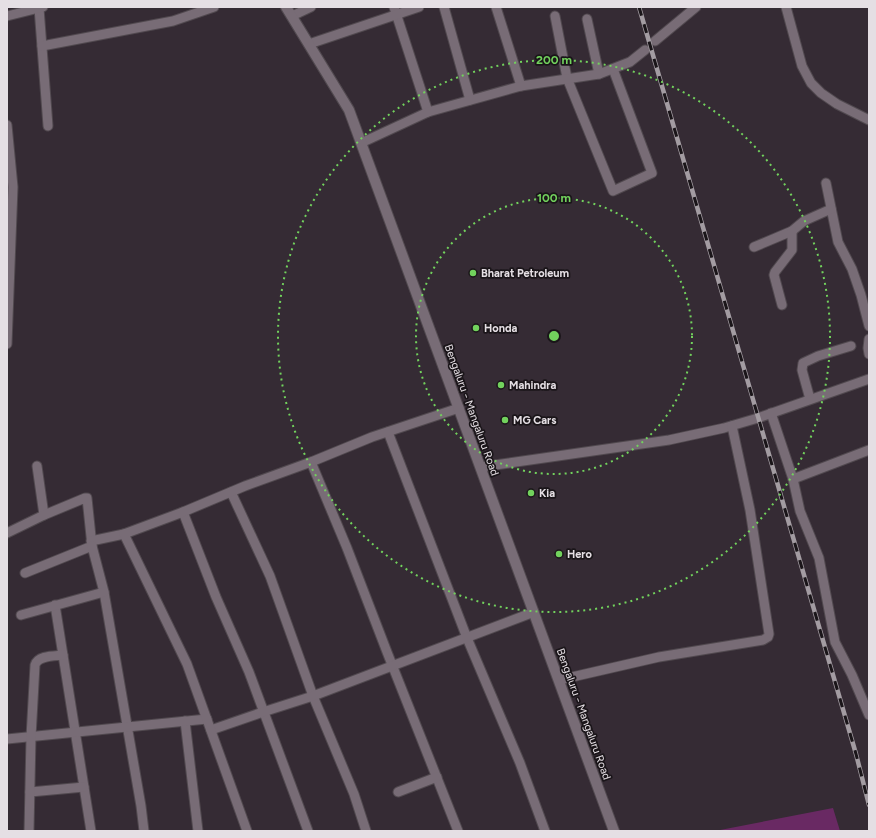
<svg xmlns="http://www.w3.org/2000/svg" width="876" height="838" font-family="Figtree,sans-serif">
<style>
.green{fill:#692963}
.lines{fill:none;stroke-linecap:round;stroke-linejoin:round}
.street-casing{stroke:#51494f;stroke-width:11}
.secondary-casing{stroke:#51494f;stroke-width:12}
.street{stroke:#786c76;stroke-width:9}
.secondary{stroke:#786c76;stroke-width:10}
.rail-casing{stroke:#a39ca2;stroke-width:4.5}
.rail{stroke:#1a1519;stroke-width:3;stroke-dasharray:9;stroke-linecap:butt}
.ring{fill:none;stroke:#72d25d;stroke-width:2;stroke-dasharray:2 4}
.poi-dot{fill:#72d25d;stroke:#1a1519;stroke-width:1.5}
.labels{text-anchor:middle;stroke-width:3.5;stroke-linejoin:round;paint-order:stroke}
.poi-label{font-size:11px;font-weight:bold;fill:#e5dfe4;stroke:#1a1519;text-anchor:start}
.street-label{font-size:11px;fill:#e5dfe4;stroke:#1a1519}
.centre{fill:#72d25d;stroke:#1a1519;stroke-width:2}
.ring-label{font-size:12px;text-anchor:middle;font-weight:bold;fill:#72d25d;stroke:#1a1519;stroke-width:3.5;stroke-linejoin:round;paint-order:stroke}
</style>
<rect width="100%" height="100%" fill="#352b34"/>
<path class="green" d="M 833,808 L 840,831 L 715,831 Z"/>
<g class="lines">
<defs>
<g id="street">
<path d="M 394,7 L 428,112"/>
<path d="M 444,7 L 470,100"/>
<path d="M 496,7 L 521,86"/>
<path d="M 786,7 L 802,66 L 811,83 L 821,93 L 837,104 L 869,120"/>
<path d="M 39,8 L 48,126"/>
<path d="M 7,16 L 43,7"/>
<path d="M 292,16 L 311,7"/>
<path d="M 555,16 L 567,78 L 613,191 L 652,173 L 613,69"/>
<path d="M 587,19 L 599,74"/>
<path d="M 655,41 L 696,7"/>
<path d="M 309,44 L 419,7"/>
<path d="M 42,46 L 173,21 L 214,7"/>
<path d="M 7,125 L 13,187 L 7,344"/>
<path d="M 361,143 L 428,112 L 521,86 L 599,74 L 630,62 L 645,50"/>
<path d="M 826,183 L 838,242 L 852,269 L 861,295 L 869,326"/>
<path d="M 754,247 L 792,231 L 804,221 L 831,209"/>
<path d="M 782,305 L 774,275 L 775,272 L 792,250 L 792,231"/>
<path d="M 869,339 L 868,348 L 869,354"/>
<path d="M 810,399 L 802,370 L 803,363 L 818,356 L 851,346"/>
<path d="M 771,413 L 793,479 L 800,511 L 819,558 L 835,642 L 852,675 L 869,715"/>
<path d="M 388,432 L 467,638 L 520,763 L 545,831"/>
<path d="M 311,462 L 347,548 L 387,652 L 458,831"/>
<path d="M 37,466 L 44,515"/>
<path d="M 481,467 L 669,440 L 724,428 L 758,418 L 869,379"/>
<path d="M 793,479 L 869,450"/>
<path d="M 231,492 L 270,576 L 313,696 L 354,794 L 366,831"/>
<path d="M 183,512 L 216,597 L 249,672 L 308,831"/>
<path d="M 7,533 L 44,515 L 85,498 L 87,498 L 92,546 L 25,573"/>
<path d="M 91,541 L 124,534"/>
<path d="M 92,546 L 104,592 L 141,806 L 144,831"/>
<path d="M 55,605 L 91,831"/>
<path d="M 21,615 L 104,592"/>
<path d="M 559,680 L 659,657 L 763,640 L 768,637 L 769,634 L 750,510 L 732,426"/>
<path d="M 185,721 L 198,831"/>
<path d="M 211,730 L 263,712 L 313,696 L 534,612"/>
<path d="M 7,739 L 207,719"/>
<path d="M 30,792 L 84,787"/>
<path d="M 398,792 L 437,777"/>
<path d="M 29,831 L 31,737 L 35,665 C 38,655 55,656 63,655"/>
<path d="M 247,831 L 187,664 L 124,534 L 183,512 L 245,486 L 311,462 L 372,437 L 459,408"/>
</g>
<path id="secondary" d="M 286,7 L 349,110 L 614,831"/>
</defs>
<use href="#street" class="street-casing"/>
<use href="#secondary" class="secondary-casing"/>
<use href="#street" class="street"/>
<use href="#secondary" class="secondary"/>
<defs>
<path id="rail" d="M 639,7 L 856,754 L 869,805"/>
</defs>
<use href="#rail" class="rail-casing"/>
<use href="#rail" class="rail"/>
</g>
<g class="ring">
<circle cx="554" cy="336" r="138"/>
<circle cx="554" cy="336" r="276"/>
</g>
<g class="poi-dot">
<circle cx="473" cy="273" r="4"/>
<circle cx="476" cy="328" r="4"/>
<circle cx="501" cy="385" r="4"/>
<circle cx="505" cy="420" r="4"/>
<circle cx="531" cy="493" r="4"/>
<circle cx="559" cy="554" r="4"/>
</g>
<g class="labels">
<g class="poi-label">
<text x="481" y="277">Bharat Petroleum</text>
<text x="484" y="332">Honda</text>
<text x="509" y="389">Mahindra</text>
<text x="513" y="424">MG Cars</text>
<text x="539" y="497">Kia</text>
<text x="567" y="558">Hero</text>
</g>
<g class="street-label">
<text transform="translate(472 410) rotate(70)" y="4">Bengaluru - Mangaluru Road</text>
<text transform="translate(584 714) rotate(70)" y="4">Bengaluru - Mangaluru Road</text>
</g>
</g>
<circle cx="554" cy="336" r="6" class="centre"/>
<g class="ring-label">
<text x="554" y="64">200 m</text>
<text x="554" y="202">100 m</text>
</g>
<rect width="876" height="838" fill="none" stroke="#e5dfe4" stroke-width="16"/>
</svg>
